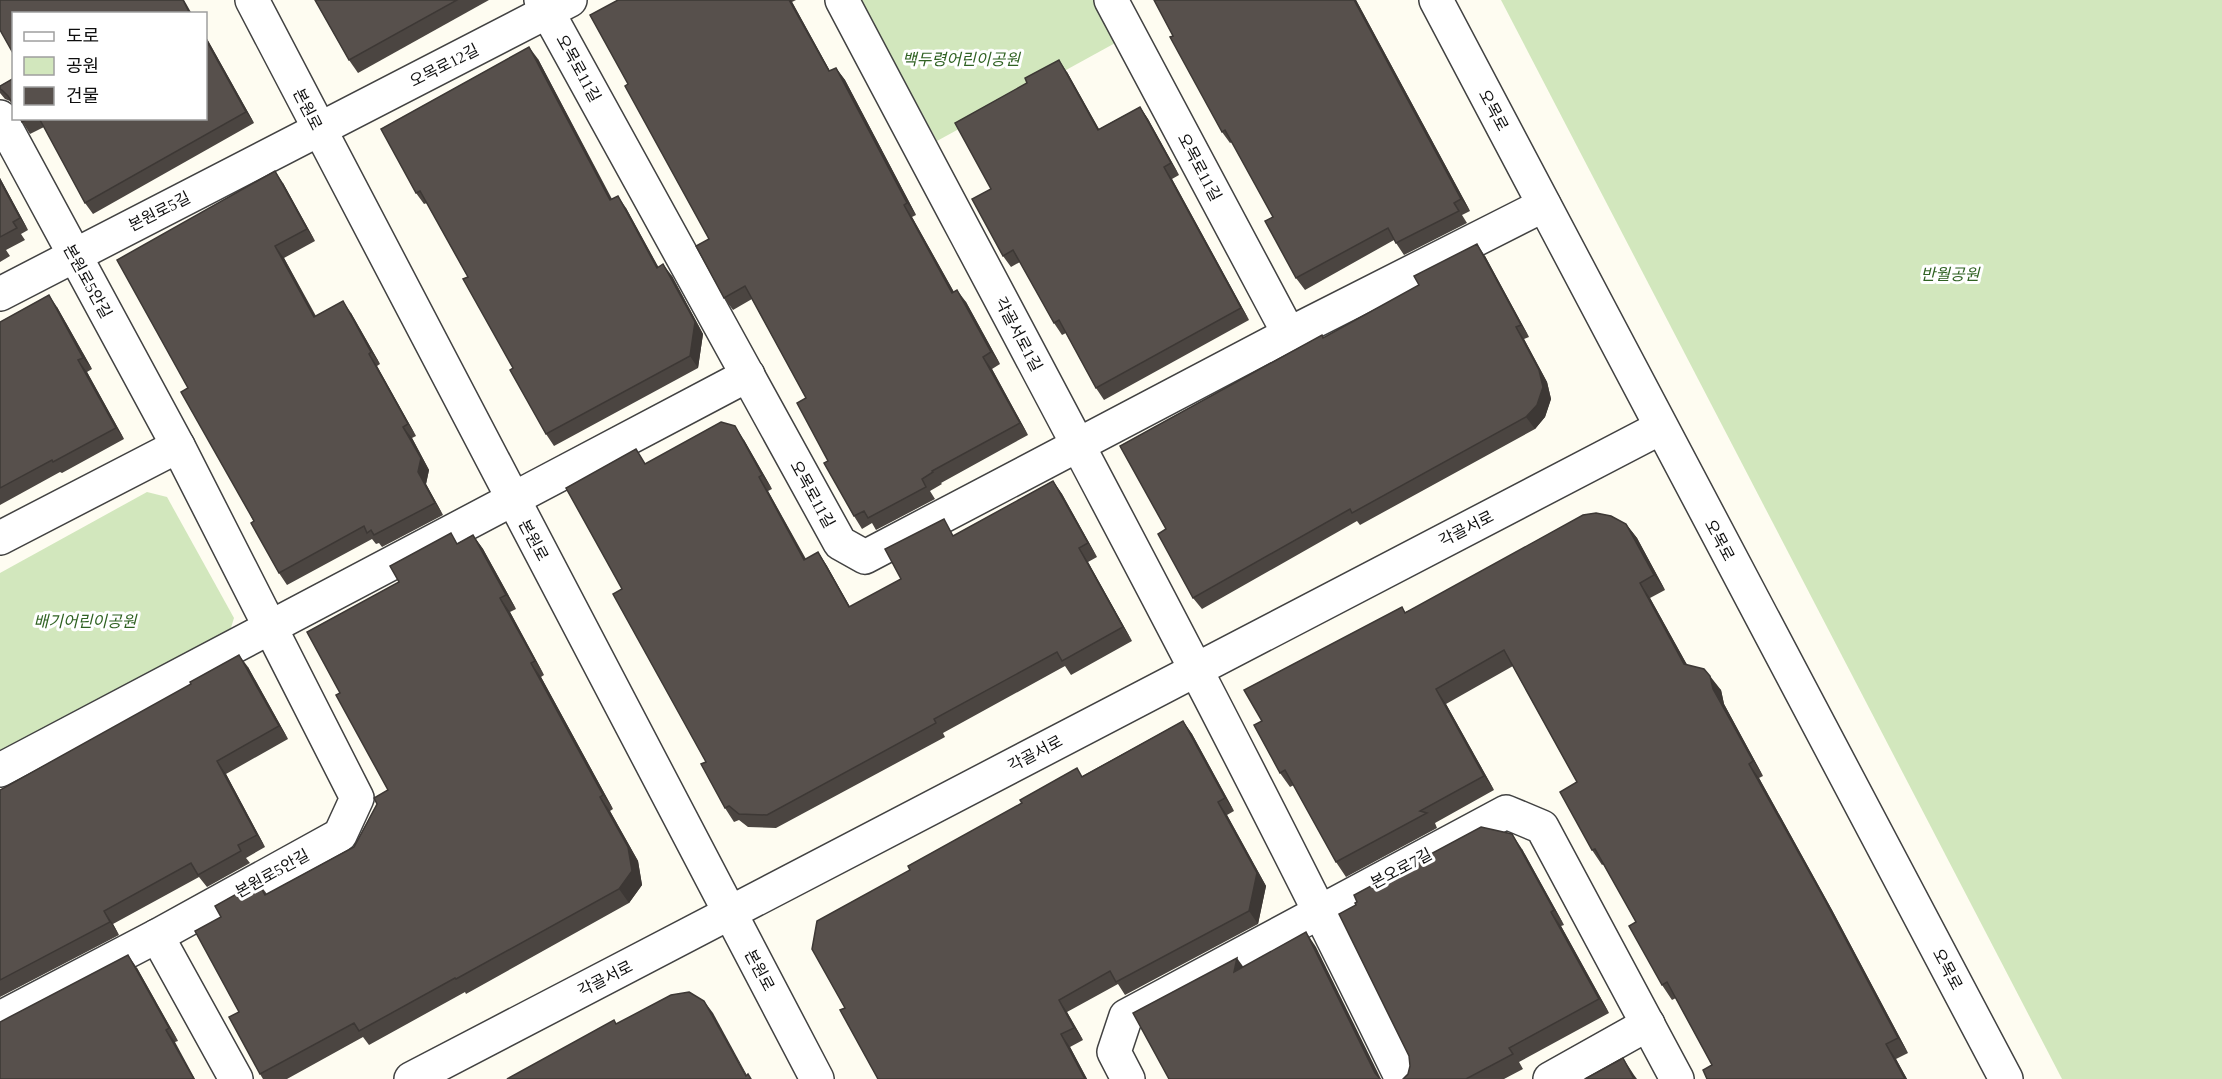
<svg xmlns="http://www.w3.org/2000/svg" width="2222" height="1079" font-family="'Times New Roman','Noto Sans KR',serif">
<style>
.green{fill:#d2e7bd}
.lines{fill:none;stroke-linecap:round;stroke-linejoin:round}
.minor-casing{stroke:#424242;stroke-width:36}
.minor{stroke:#fff;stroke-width:33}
.wall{fill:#4b4541}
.shaded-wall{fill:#3d3835}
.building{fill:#57504c;stroke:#3d3835;stroke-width:1.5}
.labels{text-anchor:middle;stroke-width:6;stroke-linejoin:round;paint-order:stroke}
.park-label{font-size:16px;font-style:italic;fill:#306223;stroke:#fff}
.street-label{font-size:16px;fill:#0f0f0f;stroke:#fff}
</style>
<rect width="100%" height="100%" fill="#fefcf1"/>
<g class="green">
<path d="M 860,0 L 1094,0 L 1117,42 L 937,141 Z"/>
<path d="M 1501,0 L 2222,0 L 2222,1079 L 2062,1079 Z"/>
<path d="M 147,492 L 167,497 L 234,618 L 228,637 L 0,763 L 0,573 Z"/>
</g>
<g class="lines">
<defs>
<g id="minor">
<path d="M 252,0 L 817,1079"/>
<path d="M 541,0 L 840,543 L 865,557 L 1289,334 L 1544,205"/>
<path d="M 842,0 C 1031,358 1225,714 1402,1079"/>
<path d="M 1111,0 L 1289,334"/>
<path d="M 1436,0 L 2006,1079"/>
<path d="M 0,117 L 178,446 L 357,798 L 340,835 L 157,936 L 0,1018"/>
<path d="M 0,294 L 570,0"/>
<path d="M 0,538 L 178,446"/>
<path d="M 0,770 L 748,375"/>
<path d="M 157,936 L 236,1079"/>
<path d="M 411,1079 L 1660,428"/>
<path d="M 1128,1079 L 1114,1052 L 1126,1016 L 1506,812 L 1542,827 L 1677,1079"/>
<path d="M 1550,1079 L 1648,1024"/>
</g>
</defs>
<use href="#minor" class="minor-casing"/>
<use href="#minor" class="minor"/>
</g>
<g class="wall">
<path d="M 315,0 L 489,0 L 358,73 L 349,60 Z"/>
<path d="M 618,0 L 796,0 L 792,2 L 830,71 L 836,68 L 845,80 L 916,215 L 912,217 L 954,292 L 966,302 L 1000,364 L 992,369 L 1028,435 L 941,483 L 942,484 L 930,491 L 935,499 L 876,530 L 872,523 L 862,529 L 854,516 L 828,461 L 806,398 L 752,299 L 733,310 L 724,298 L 709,239 L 628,84 Z"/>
<path d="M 1154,0 L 1356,0 L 1470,211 L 1462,215 L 1467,223 L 1404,255 L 1394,240 L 1305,290 L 1296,278 L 1273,217 L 1232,142 L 1230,143 L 1222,132 L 1173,36 Z"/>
<path d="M 206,37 L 254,123 L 93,214 L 85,203 L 44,127 L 30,134 L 20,118 L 206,118 Z"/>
<path d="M 538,59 L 612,199 L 626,208 L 658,267 L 672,276 L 703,334 L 698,368 L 554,446 L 546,434 L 468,277 L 427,203 L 424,204 L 416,193 Z"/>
<path d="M 1067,72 L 1099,129 L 1140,107 L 1148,119 L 1179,175 L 1172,179 L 1249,320 L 1104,400 L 1096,388 L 1066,333 L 1062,335 L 1054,323 L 1020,262 L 1011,267 L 1003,256 L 991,189 L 1027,83 Z"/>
<path d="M 14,78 L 12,103 L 10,101 L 5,99 L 0,93 L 0,86 Z"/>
<path d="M 0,178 L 28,230 L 21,234 L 25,240 L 6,250 L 10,256 L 0,262 Z"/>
<path d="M 283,183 L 315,241 L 284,258 L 316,316 L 351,313 L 380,364 L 377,366 L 416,436 L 412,438 L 429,470 L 426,484 L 443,515 L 382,547 L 379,543 L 376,544 L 372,539 L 287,585 L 279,573 L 188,388 Z"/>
<path d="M 1485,256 L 1529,337 L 1524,339 L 1547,382 L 1551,399 L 1545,417 L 1535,429 L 1360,525 L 1357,521 L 1202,609 L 1193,598 L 1166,529 L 1324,338 Z"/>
<path d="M 57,307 L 92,369 L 87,372 L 124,439 L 62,473 L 60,472 L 0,505 L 0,322 Z"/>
<path d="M 744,440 L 772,489 L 768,491 L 806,559 L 818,552 L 827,566 L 850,607 L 901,579 L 955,535 L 1053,481 L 1062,494 L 1097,557 L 1088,562 L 1132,641 L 1071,675 L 1065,666 L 943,733 L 945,737 L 776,828 L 748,827 L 739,820 L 734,822 L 725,808 L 706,762 L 622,589 L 646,463 Z"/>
<path d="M 1626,524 L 1637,538 L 1665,590 L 1650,598 L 1687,665 L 1721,690 L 1724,704 L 1763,776 L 1759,778 L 1832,910 L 1908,1053 L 1896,1059 L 1907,1079 L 1707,1079 L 1712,1065 L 1676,998 L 1672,1000 L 1662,985 L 1636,922 L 1604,864 L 1602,865 L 1592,850 L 1577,782 L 1513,666 L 1446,704 L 1494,790 L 1435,823 L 1437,828 L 1346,877 L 1336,862 L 1294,785 L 1290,787 L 1280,773 L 1402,607 L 1405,612 Z"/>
<path d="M 473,535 L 483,549 L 516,609 L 510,612 L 544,675 L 541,677 L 613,809 L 610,811 L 638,861 L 642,885 L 629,903 L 466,994 L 465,992 L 369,1045 L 363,1037 L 287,1079 L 263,1079 L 260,1074 L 239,1012 L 221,917 L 258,882 L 267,894 L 354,847 L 388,790 L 340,693 L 399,582 L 458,543 Z"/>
<path d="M 248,667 L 288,739 L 226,774 L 265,847 L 246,858 L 250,863 L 207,887 L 199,877 L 113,924 L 119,935 L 0,997 L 0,790 Z"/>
<path d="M 1183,721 L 1192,734 L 1234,811 L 1227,815 L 1266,886 L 1258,924 L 1125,995 L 1118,984 L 1067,1012 L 1083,1040 L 1070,1047 L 1087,1079 L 878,1079 L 845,1008 L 910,870 Z"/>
<path d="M 1522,849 L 1564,925 L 1561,926 L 1609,1013 L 1519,1062 L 1523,1069 L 1504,1079 L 1403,1079 L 1408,1074 Z"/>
<path d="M 137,968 L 178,1041 L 175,1042 L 0,1079 Z"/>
</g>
<g class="shaded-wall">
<path d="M 183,0 L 184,0 L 192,14 L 190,14 Z"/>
<path d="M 789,0 L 791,0 L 837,84 L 829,71 Z"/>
<path d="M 1354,0 L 1356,0 L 1470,211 L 1461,199 Z"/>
<path d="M 206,37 L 254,123 L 246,112 L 206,40 Z"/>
<path d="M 529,47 L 538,59 L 618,212 L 610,200 Z"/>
<path d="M 1059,60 L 1067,72 L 1106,142 L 1098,130 Z"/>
<path d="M 836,68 L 845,80 L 916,215 L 907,203 Z"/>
<path d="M 1140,107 L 1148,119 L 1179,175 L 1171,163 Z"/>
<path d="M 1164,167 L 1172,179 L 1249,320 L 1241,308 Z"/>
<path d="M 275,171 L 283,183 L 315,241 L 307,229 Z"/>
<path d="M 0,178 L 28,230 L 20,218 L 0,181 Z"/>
<path d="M 618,196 L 626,208 L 665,279 L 657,268 Z"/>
<path d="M 904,205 L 912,217 L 961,305 L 952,293 Z"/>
<path d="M 1477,244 L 1485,256 L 1529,337 L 1521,325 Z"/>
<path d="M 275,246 L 284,258 L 322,329 L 314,317 Z"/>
<path d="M 663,264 L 672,276 L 703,334 L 698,368 L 690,356 Z"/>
<path d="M 957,290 L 966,302 L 1000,364 L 991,352 Z"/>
<path d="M 49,295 L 57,307 L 92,369 L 83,358 Z"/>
<path d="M 343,301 L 351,313 L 380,364 L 371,352 Z"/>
<path d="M 1516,327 L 1524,339 L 1547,382 L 1551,399 L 1545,417 L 1535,429 L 1526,417 Z"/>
<path d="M 369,354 L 377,366 L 416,436 L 408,424 Z"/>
<path d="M 983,357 L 992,369 L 1028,435 L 1020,423 Z"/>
<path d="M 78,360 L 87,372 L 124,439 L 116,428 Z"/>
<path d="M 735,426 L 744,440 L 772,489 L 762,475 Z"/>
<path d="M 403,427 L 412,438 L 429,470 L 426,484 L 443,515 L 435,503 L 418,472 Z"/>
<path d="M 759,477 L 768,491 L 813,573 L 804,560 Z"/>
<path d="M 1053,481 L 1062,494 L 1097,557 L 1088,543 Z"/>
<path d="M 1626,524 L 1637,538 L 1665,590 L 1654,575 Z"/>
<path d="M 473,535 L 483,549 L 516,609 L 506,595 Z"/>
<path d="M 1079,548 L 1088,562 L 1132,641 L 1123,627 Z"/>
<path d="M 818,552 L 827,566 L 858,621 L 849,607 Z"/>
<path d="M 1640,583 L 1650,598 L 1695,679 L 1684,664 Z"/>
<path d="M 500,598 L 510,612 L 544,675 L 535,661 Z"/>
<path d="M 239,655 L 248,667 L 288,739 L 279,726 Z"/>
<path d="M 531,663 L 541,677 L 613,809 L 603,795 Z"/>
<path d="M 1710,676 L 1721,690 L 1724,704 L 1763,776 L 1753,761 L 1713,689 Z"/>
<path d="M 1436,689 L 1446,704 L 1494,790 L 1484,776 Z"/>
<path d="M 1183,721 L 1192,734 L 1234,811 L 1225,798 Z"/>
<path d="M 217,761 L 226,774 L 265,847 L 257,835 Z"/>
<path d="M 1749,764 L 1759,778 L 1832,910 L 1908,1053 L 1898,1038 Z"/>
<path d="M 600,797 L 610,811 L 638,861 L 642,885 L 629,903 L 619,889 Z"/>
<path d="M 1218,802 L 1227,815 L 1266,886 L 1258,924 L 1249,911 Z"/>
<path d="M 1512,834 L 1522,849 L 1564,925 L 1554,910 Z"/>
<path d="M 104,911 L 113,924 L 119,935 L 110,922 Z"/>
<path d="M 1551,912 L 1561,926 L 1609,1013 L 1599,999 Z"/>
<path d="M 1306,932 L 1316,947 L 1381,1079 L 1379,1079 L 1375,1073 Z"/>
<path d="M 128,955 L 137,968 L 178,1041 L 169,1028 Z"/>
<path d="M 1237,958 L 1247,972 L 1234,972 Z"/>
<path d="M 1059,1000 L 1067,1012 L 1083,1040 L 1074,1028 Z"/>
<path d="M 704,1001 L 713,1013 L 749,1079 L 748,1079 Z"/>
<path d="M 166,1030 L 175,1042 L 195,1079 L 194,1079 Z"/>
<path d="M 1061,1034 L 1070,1047 L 1087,1079 L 1085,1079 Z"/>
<path d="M 1886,1044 L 1896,1059 L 1907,1079 L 1905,1079 Z"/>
<path d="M 1623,1058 L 1634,1075 L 1637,1079 L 1634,1079 Z"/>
</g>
<g class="building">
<path d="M 0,0 L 183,0 L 190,14 L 14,14 L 14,55 L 0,30 Z"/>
<path d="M 315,0 L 457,0 L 349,60 Z"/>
<path d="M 618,0 L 789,0 L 829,71 L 836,68 L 907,203 L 904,205 L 952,293 L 957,290 L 991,352 L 983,357 L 1020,423 L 932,471 L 933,472 L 922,479 L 926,487 L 868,518 L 864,511 L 854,516 L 824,463 L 828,461 L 797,403 L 806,398 L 745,286 L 724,298 L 696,246 L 709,239 L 625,86 L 628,84 L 590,15 Z"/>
<path d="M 1154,0 L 1354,0 L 1461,199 L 1454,203 L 1459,211 L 1396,243 L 1388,228 L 1296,278 L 1265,221 L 1273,217 L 1225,130 L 1222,132 L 1170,37 L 1173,36 Z"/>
<path d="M 206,40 L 246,112 L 85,203 L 39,118 L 206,118 Z"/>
<path d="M 529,47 L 610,200 L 618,196 L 657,268 L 663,264 L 695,322 L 690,356 L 546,434 L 510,370 L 513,368 L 463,279 L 468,277 L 420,191 L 416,193 L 381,129 Z"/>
<path d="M 1059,60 L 1098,130 L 1140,107 L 1171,163 L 1164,167 L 1241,308 L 1096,388 L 1059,320 L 1054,323 L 1013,250 L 1003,256 L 972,199 L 991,189 L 955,123 L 1027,83 L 1025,78 Z"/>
<path d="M 14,78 L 14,106 L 8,96 L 2,90 L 0,89 L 0,86 Z"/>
<path d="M 20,118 L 29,118 L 22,122 Z"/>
<path d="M 275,171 L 307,229 L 275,246 L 314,317 L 343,301 L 371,352 L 369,354 L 408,424 L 403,427 L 421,458 L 418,472 L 435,503 L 374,535 L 371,530 L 367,533 L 364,526 L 279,573 L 251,523 L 254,521 L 181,392 L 188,388 L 117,260 Z"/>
<path d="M 0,181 L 20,218 L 13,222 L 17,228 L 0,237 Z"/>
<path d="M 1477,244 L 1521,325 L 1516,327 L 1539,370 L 1543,387 L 1537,405 L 1526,417 L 1352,513 L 1350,509 L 1193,598 L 1158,534 L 1166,529 L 1120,446 L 1322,335 L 1323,338 L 1419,285 L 1414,276 Z"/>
<path d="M 49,295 L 83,358 L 78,360 L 116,428 L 53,462 L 52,460 L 0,488 L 0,322 Z"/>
<path d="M 721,422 L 735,426 L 762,475 L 759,477 L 804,560 L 818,552 L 849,607 L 901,579 L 885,549 L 944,519 L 953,536 L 1053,481 L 1088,543 L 1079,548 L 1123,627 L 1062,661 L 1057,652 L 934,719 L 936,723 L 767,815 L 739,814 L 729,806 L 725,808 L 701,764 L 706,762 L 613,594 L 622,589 L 566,488 L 636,449 L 645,464 Z"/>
<path d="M 1596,513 L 1611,516 L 1626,524 L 1654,575 L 1640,583 L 1684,664 L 1704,669 L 1710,676 L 1713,689 L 1753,761 L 1749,764 L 1822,895 L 1898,1038 L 1886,1044 L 1905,1079 L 1707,1079 L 1703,1070 L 1712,1065 L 1667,982 L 1662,985 L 1629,926 L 1636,922 L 1595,849 L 1592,850 L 1560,792 L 1577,782 L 1504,650 L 1436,689 L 1484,776 L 1420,811 L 1427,813 L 1336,862 L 1285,770 L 1280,773 L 1254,725 L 1262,721 L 1244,690 L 1402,607 L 1405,613 L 1583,515 Z"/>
<path d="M 451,533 L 457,544 L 473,535 L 506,595 L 500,598 L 535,661 L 531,663 L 603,795 L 600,797 L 628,847 L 632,871 L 619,889 L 456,979 L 455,978 L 359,1031 L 354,1023 L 260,1074 L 229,1017 L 239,1012 L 195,931 L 221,917 L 215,906 L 258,882 L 265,895 L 354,847 L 377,804 L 374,798 L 388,790 L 336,695 L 340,693 L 307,632 L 399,582 L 390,566 Z"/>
<path d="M 239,655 L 279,726 L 217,761 L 257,835 L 238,845 L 241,851 L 198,875 L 191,863 L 104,911 L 110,922 L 0,980 L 0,790 L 191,684 L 190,682 Z"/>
<path d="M 1183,721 L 1225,798 L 1218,802 L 1257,873 L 1249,911 L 1116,982 L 1110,971 L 1059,1000 L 1074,1028 L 1061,1034 L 1085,1079 L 878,1079 L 840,1010 L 845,1008 L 812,949 L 817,921 L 910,870 L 908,866 L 1022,803 L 1020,800 L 1077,768 L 1082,777 Z"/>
<path d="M 1481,827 L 1512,834 L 1554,910 L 1551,912 L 1599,999 L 1509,1048 L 1513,1054 L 1466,1079 L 1403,1079 L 1408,1074 L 1410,1066 L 1409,1056 L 1339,914 L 1356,905 L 1355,903 L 1357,902 L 1354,895 Z"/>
<path d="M 1306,932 L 1375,1073 L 1380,1079 L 1169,1079 L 1133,1013 L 1237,958 L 1234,972 Z"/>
<path d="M 128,955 L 169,1028 L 166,1030 L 194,1079 L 0,1079 L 0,1022 Z"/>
<path d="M 689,992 L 704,1001 L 746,1076 L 748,1074 L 751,1079 L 507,1079 L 614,1020 L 616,1024 L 671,995 Z"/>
<path d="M 1623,1058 L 1634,1079 L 1585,1079 Z"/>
</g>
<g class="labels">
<g class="park-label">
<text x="961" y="65">백두령어린이공원</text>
<text x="1950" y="280">반월공원</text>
<text x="85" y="627">배기어린이공원</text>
</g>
<g class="street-label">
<text transform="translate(444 65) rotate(-27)" y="6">오목로12길</text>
<text transform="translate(579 68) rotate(61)" y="6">오목로11길</text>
<text transform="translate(308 109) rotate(63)" y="6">본원로</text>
<text transform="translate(1494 110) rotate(62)" y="6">오목로</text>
<text transform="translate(1200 167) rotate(62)" y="6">오목로11길</text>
<text transform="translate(159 211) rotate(-27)" y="6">본원로5길</text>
<text transform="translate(88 281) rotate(61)" y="6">본원로5안길</text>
<text transform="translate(1019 334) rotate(62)" y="6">각골서로1길</text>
<text transform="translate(813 494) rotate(61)" y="6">오목로11길</text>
<text transform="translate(1466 528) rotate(-27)" y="6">각골서로</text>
<text transform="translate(534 540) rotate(62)" y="6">본원로</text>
<text transform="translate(1720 540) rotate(62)" y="6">오목로</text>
<text transform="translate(1035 753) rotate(-28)" y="6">각골서로</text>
<text transform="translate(1401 868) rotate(-28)" y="6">본오로7길</text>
<text transform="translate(272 873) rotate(-29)" y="6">본원로5안길</text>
<text transform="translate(1948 969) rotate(62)" y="6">오목로</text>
<text transform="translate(760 970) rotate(62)" y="6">본원로</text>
<text transform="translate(605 978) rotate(-27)" y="6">각골서로</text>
</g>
</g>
<rect x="12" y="12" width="195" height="108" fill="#ffffff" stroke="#9f9f9f" stroke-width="1.5"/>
<rect x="24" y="32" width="30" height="9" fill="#ffffff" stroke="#9f9f9f" stroke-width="1.5"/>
<text x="66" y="42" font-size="18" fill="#0f0f0f">도로</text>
<rect x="24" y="57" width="30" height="18" fill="#d2e7bd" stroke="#9f9f9f" stroke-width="1.5"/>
<text x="66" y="72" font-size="18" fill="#0f0f0f">공원</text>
<rect x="24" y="87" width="30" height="18" fill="#57504c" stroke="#9f9f9f" stroke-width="1.5"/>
<text x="66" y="102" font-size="18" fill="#0f0f0f">건물</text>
</svg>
